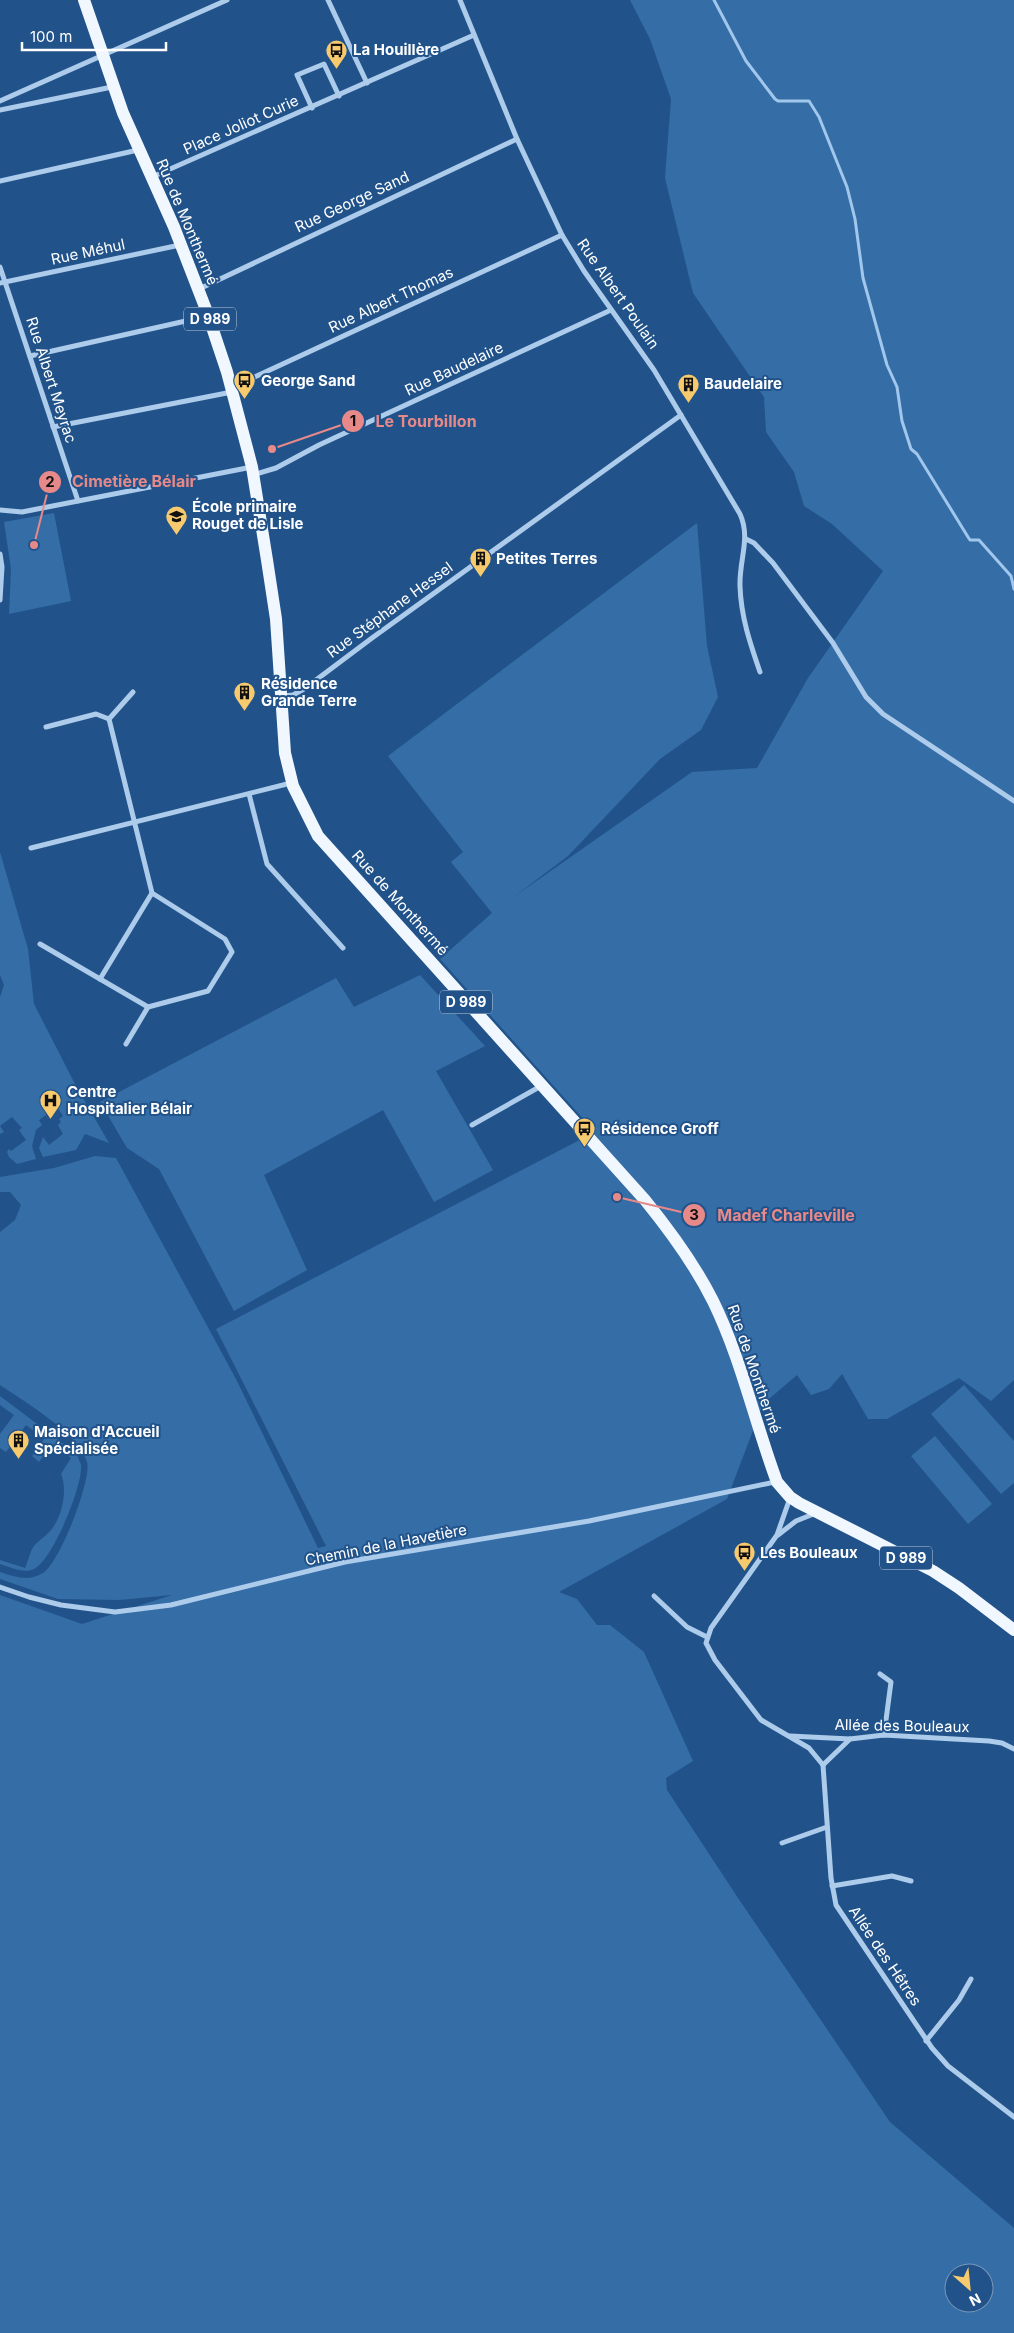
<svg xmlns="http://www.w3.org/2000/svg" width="1014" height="2333" font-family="Inter,sans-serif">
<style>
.green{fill:#356da7;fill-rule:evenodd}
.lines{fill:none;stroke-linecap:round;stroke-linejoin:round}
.stream{stroke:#a1c7ec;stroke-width:3}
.street{stroke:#adcbeb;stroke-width:5}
.primary{stroke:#f1f7fe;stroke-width:12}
.labels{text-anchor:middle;stroke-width:4;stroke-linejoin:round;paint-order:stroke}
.shield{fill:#21538a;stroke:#bccbdc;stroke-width:1}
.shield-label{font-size:14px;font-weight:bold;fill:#fff}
.poi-label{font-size:15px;font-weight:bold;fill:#fff;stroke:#21538a;text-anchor:start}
.street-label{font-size:15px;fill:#fff;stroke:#21538a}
.leader{fill:none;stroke:#e88989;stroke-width:2}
.callout-dot{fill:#e88989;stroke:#21538a;stroke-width:2}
.mark-label{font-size:15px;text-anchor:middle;font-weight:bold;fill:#111}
.callout-label{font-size:16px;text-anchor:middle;font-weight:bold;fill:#e88989;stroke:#21538a;stroke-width:4;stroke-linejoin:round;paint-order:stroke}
</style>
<rect width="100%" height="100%" fill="#21538a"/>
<g class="green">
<path d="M 630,0 L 1014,0 L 1014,1380 L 991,1401 L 959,1378 L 887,1419 L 868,1419 L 842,1374 L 829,1389 L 811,1395 L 797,1375 L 763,1404 L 727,1499 L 559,1592 L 577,1599 L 597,1625 L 610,1625 L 644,1652 L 693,1761 L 666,1778 L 667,1790 L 738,1898 L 890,2122 L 1014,2228 L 1014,2333 L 0,2333 L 0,1595 L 82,1624 L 172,1595 L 119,1600 L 58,1599 L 0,1579 L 0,1572 C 16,1577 28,1582 43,1573 C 59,1564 92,1480 87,1462 C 81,1435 22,1400 0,1385 L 0,1232 L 15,1220 L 21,1205 L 10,1192 L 0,1192 L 0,1177 L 54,1168 L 95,1156 L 116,1158 L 236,1379 L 318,1548 L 326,1546 L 216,1329 L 595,1132 L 440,959 L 492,913 L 451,862 L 463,852 L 388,756 L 697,523 L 707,646 L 718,697 L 701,730 L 660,759 L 568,856 L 515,896 L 692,772 L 757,768 L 808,678 L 883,571 L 832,524 L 804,506 L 794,472 L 766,432 L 764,397 L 693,293 L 665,178 L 671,99 L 650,39 ZM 954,2273 L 984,2273 L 984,2303 L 954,2303 Z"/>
<path d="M 54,513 L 71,601 L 9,614 L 11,569 L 4,522 Z"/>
<path d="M 0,852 L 28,949 L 34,1004 L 76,1086 L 109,1143 L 85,1134 L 76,1150 L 43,1157 L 39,1148 L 43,1137 L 49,1145 L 63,1134 L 58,1125 L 61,1122 L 59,1119 L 63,1116 L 57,1107 L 39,1120 L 42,1125 L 36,1130 L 32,1146 L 36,1159 L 17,1164 L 9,1157 L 7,1152 L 9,1149 L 11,1151 L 26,1140 L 19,1130 L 22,1128 L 12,1117 L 0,1126 L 4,1132 L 0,1134 L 0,997 L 4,985 L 0,975 Z"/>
<path d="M 420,975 L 485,1046 L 436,1071 L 493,1170 L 434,1202 L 383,1110 L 264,1175 L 307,1270 L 234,1311 L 159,1169 L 127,1148 L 100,1102 L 336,978 L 354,1007 Z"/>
<path d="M 964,1385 L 1014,1441 L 1014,1483 L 1001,1494 L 931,1414 Z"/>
<path d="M 0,1396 L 77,1454 C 78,1458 80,1462 81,1465 C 83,1486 52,1561 34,1569 C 24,1574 10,1567 0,1564 L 0,1560 L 25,1568 C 28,1562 30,1551 34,1546 C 38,1541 46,1536 51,1530 C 62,1517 68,1490 61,1474 L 71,1458 L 52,1444 L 39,1462 L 32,1456 L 44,1439 L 26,1425 L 6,1452 L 0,1448 L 0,1434 L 14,1415 L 0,1405 Z"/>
<path d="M 935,1436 L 992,1504 L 968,1524 L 911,1456 Z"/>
</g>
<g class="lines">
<path class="stream" d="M 714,0 L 746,61 L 775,99 L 778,101 L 809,101 L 819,117 L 847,187 L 855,219 L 863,278 L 887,365 L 897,387 L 902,421 L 911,449 L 917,454 L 968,537 L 970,540 L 979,540 L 1011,576 L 1014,589"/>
<g class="street">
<path d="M 328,0 L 367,83"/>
<path d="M 460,0 L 517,139 L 562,235 L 584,271 L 654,370 L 740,514 C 751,538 739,560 740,586 C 741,617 750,643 760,672"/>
<path d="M 0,101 L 227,0"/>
<path d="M 312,108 L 297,75 L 324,64 L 339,96"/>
<path d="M 0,110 L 112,87"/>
<path d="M 152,177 L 474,35"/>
<path d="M 0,181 L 138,150"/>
<path d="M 0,267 L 78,501"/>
<path d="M 0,283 L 180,245"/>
<path d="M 199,289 L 517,139"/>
<path d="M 30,356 L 208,316"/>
<path d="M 231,388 L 562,235"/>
<path d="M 53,427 L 232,392"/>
<path d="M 253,475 L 276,468 L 319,445 L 611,310"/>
<path d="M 0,510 L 22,512 L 252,467"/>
<path d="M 746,539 L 754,543 L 773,563 L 833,643 L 866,697 L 883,714 L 1014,801"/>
<path d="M 0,554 L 2,567 L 0,600"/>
<path d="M 282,696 L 293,695 L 304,689 L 372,638 L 681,415"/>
<path d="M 46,727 L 96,714 L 109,719"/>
<path d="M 249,794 L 267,864 L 343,948"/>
<path d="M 31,848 L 291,783"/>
<path d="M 40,944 L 148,1007 L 208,991 L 232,952 L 225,939 L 152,893 L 109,719 L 133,692"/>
<path d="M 100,979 L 152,893"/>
<path d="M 126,1044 L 148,1007"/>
<path d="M 472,1125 L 541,1086"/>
<path d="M 790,1498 L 777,1535 L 711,1628 L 706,1643 L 715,1660 L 761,1720 L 809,1748 L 823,1765"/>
<path d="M 778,1535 L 796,1521 L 816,1513"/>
<path d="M 0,1587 L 29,1597 L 61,1605 L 115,1612 L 171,1605 L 345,1562 L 589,1521 L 775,1482"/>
<path d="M 654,1596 L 687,1627 L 707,1637"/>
<path d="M 880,1674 L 891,1682 L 884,1735"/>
<path d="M 790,1736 L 850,1739 L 884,1735 L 989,1741 L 1002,1743 L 1014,1749"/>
<path d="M 823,1765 L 831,1878 L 836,1905 L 932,2048 L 948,2066 L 1014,2117"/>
<path d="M 823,1765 L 850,1739"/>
<path d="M 782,1843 L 827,1827"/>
<path d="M 832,1886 L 892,1876 L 911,1881"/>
<path d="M 926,2041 L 959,2000 L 971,1979"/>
</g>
<path class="primary" d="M 84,0 L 123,113 L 174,227 L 207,312 L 227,372 L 252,467 L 267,560 L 276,619 L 285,753 L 293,786 L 318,836 L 645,1200 C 671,1232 695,1265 713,1301 C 741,1358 755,1423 777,1482 L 790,1497 L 799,1503 L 933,1571 L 959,1588 L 1014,1630"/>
</g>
<defs>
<symbol id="bus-pin" viewBox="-11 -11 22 30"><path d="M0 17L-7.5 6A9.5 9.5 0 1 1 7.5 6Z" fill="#f8ca6e" stroke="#21538a"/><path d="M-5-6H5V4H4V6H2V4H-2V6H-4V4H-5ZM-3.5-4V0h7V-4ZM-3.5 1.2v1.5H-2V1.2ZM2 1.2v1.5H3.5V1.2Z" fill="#111"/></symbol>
<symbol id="building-pin" viewBox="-11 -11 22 30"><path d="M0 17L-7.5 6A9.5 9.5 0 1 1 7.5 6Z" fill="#f8ca6e" stroke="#21538a"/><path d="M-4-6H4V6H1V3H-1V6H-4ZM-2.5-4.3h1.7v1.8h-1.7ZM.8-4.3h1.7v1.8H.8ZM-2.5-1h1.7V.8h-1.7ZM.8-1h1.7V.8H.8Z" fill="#111"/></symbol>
<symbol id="school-pin" viewBox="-11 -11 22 30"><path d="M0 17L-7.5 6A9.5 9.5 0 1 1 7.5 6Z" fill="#f8ca6e" stroke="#21538a"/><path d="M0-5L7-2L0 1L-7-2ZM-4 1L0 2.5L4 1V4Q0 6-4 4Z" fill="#111"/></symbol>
<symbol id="hospital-pin" viewBox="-11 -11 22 30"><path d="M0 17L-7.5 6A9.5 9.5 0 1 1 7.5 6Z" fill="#f8ca6e" stroke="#21538a"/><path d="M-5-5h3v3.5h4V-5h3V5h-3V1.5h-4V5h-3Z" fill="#111"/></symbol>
</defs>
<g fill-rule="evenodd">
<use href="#bus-pin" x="324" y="38" width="25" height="34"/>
<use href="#bus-pin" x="232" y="368" width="25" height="34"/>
<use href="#building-pin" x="676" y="372" width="25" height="34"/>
<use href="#school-pin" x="164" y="504" width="25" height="34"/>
<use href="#building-pin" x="468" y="546" width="25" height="34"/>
<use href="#building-pin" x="232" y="680" width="25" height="34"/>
<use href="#hospital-pin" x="38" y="1088" width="25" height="34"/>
<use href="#bus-pin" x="572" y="1116" width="25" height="34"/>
<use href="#building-pin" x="6" y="1428" width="25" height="34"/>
<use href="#bus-pin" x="732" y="1540" width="25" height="34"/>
</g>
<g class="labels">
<g class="shield">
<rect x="184" y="307.5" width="52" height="23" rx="4"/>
<rect x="440" y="990.5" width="52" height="23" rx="4"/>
<rect x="880" y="1546.5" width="52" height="23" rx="4"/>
</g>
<g class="shield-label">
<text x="210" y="324">D 989</text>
<text x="466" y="1007">D 989</text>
<text x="906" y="1563">D 989</text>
</g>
<g class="poi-label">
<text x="353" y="55">La Houillère</text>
<text x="261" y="386">George Sand</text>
<text x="704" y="389">Baudelaire</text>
<text x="192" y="512">École primaire<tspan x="192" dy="17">Rouget de Lisle</tspan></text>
<text x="496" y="564">Petites Terres</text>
<text x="261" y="689">Résidence<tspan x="261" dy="17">Grande Terre</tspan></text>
<text x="67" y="1097">Centre<tspan x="67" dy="17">Hospitalier Bélair</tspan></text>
<text x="601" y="1134">Résidence Groff</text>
<text x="34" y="1437">Maison d'Accueil<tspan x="34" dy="17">Spécialisée</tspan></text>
<text x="760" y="1558">Les Bouleaux</text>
</g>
<g class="street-label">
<text transform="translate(241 125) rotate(-24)" y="5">Place Joliot Curie</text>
<text transform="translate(352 202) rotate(-25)" y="5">Rue George Sand</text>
<text transform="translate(187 222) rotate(67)" y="5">Rue de Monthermé</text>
<text transform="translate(88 252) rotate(-12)" y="5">Rue Méhul</text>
<text transform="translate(618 294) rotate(55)" y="5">Rue Albert Poulain</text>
<text transform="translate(391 300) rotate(-25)" y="5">Rue Albert Thomas</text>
<text transform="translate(454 369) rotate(-25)" y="5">Rue Baudelaire</text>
<text transform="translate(51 380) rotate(72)" y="5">Rue Albert Meyrac</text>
<text transform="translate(390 610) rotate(-36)" y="5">Rue Stéphane Hessel</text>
<text transform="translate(400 903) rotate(48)" y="5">Rue de Monthermé</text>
<text transform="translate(754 1369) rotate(71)" y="5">Rue de Monthermé</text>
<text transform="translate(386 1545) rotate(-11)" y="5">Chemin de la Havetière</text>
<text transform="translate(902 1726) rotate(1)" y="5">Allée des Bouleaux</text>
<text transform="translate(885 1956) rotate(56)" y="5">Allée des Hêtres</text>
</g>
</g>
<path class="leader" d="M272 449L353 421M34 545L50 482M617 1197L694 1215"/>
<g class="callout-dot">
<circle cx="272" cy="449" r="5"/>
<circle cx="34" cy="545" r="5"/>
<circle cx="617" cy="1197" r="5"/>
<circle cx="353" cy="421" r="12"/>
<circle cx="50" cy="482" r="12"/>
<circle cx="694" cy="1215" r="12"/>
</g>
<g class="mark-label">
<text x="353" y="426">1</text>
<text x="50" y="487">2</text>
<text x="694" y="1220">3</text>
</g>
<g class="callout-label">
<text x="426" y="427">Le Tourbillon</text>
<text x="134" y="487">Cimetière Bélair</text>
<text x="786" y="1221">Madef Charleville</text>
</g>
<g transform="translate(969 2288) rotate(153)"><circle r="24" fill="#21538a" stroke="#7a98b9"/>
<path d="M0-4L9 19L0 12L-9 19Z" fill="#f8ca6e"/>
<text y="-8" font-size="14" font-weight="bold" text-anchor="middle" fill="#ffffff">N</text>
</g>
<path d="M22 42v8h144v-8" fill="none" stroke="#ffffff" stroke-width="2.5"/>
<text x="30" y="42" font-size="15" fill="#ffffff" stroke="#21538a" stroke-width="4" paint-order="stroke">100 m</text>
</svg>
